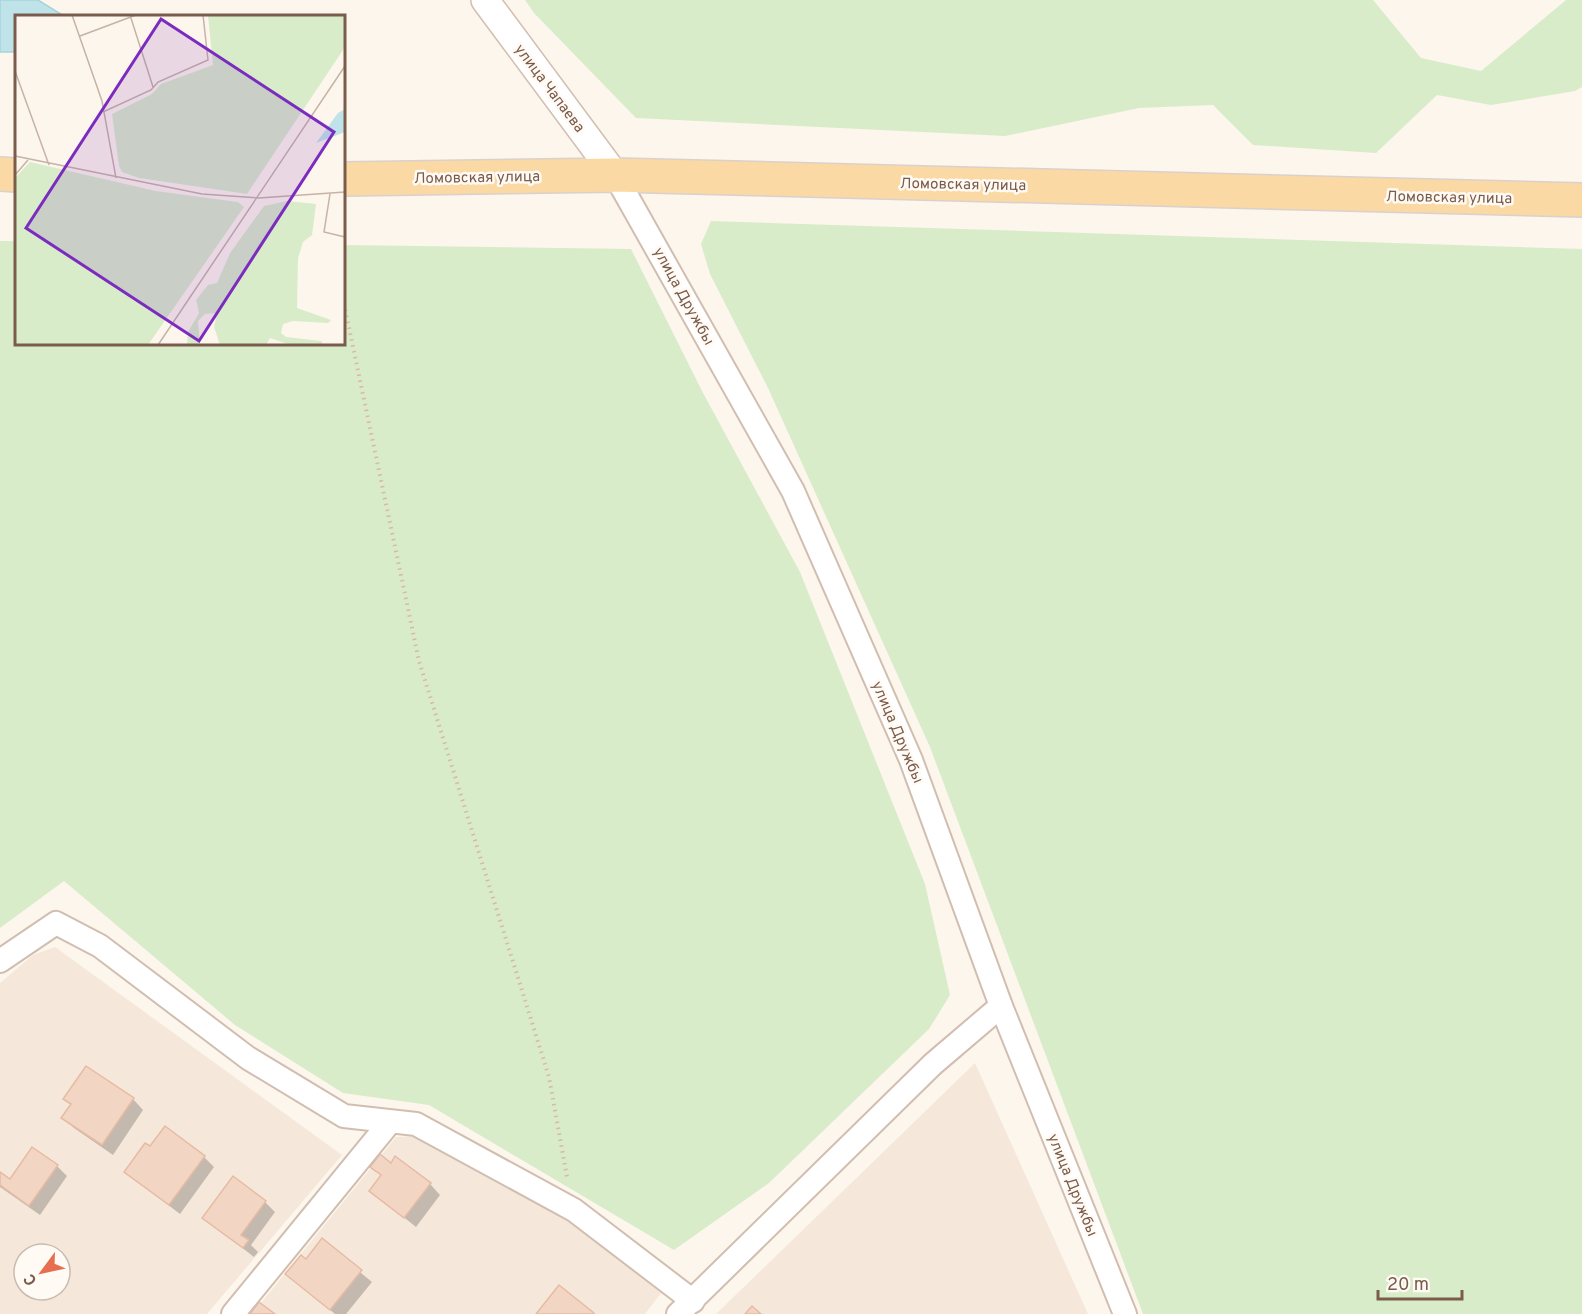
<svg xmlns="http://www.w3.org/2000/svg" width="1582" height="1314" font-family="Overpass,sans-serif">
<style>
.residential{fill:#f5e8da;fill-rule:evenodd}
.green{fill:#d8ecc9}
.water{fill:#bfe3e8;stroke:#a5d3da;stroke-width:1.5}
.shadow{fill:#0003}
.building{fill:#f3d5c3;stroke:#e6bba3;stroke-width:1.5}
.lines{fill:none;stroke-linecap:round;stroke-linejoin:round}
.minor-casing{stroke:#d1beb0;stroke-width:26}
.tertiary-casing{stroke:#d1beb0;stroke-width:30}
.primary-casing{stroke:#dad1cd;stroke-width:36}
.path{stroke:#d9b8a5;stroke-width:4;stroke-dasharray:1.5 4.5;stroke-linecap:butt}
.minor{stroke:#fff;stroke-width:22}
.tertiary{stroke:#fff;stroke-width:27}
.primary{stroke:#fbd9a5;stroke-width:33}
.labels{text-anchor:middle;stroke-width:5;stroke-linejoin:round;paint-order:stroke}
.street-label{font-size:15px;fill:#7a5c4d;stroke:#fffaf3}
.inset-road{fill:none;stroke:#c5b3a7;stroke-width:1.5}
.view{fill:#7b2cbf;fill-opacity:0.15;stroke:#7b2cbf;stroke-width:3}
.inset-edge{fill:none;stroke:#7a5c4d;stroke-width:3}
</style>
<rect width="100%" height="100%" fill="#fdf6ec"/>
<g class="residential">
<path d="M 55,947 L 342,1155 L 207,1314 L 0,1314 L 0,983 L 33,955 ZM 24,1254 L 60,1254 L 60,1290 L 24,1290 Z"/>
<path d="M 975,1063 L 1088,1314 L 716,1314 Z"/>
<path d="M 420,1136 L 564,1217 L 661,1293 L 645,1314 L 252,1314 L 396,1137 Z"/>
</g>
<g class="green">
<path d="M 525,0 L 1373,0 L 1421,58 L 1481,71 L 1566,0 L 1582,0 L 1582,87 L 1575,91 L 1491,105 L 1437,95 L 1376,153 L 1253,145 L 1213,105 L 1139,108 L 1005,136 L 636,118 L 534,13 Z"/>
<path d="M 711,221 L 1582,249 L 1582,1314 L 1143,1314 L 930,747 L 768,388 L 710,274 L 701,244 Z"/>
<path d="M 0,241 L 16,241 L 16,344 L 344,344 L 344,245 L 631,249 L 702,391 L 800,572 L 925,884 L 950,995 L 929,1029 L 769,1183 L 674,1250 L 429,1105 L 343,1093 L 235,1025 L 64,881 L 0,928 Z"/>
</g>
<path class="water" d="M 0,0 L 38,0 L 64,16 L 16,16 L 16,52 L 0,52 Z"/>
<g class="shadow">
<path d="M 65,1099 L 133,1099 L 143,1110 L 113,1155 L 74,1128 L 63,1118 L 72,1105 Z"/>
<path d="M 150,1148 L 204,1157 L 214,1167 L 180,1214 L 125,1172 Z"/>
<path d="M 391,1165 L 430,1184 L 440,1195 L 416,1227 L 371,1191 L 382,1176 L 372,1166 Z"/>
<path d="M 57,1166 L 67,1176 L 40,1215 L 0,1187 L 0,1174 L 10,1181 Z"/>
<path d="M 265,1202 L 275,1212 L 251,1245 L 258,1252 L 254,1257 L 204,1218 Z"/>
<path d="M 322,1241 L 372,1282 L 346,1314 L 335,1314 L 287,1274 L 306,1261 Z"/>
</g>
<g class="building">
<path d="M 86,1066 L 134,1098 L 102,1145 L 61,1118 L 71,1104 L 63,1099 Z"/>
<path d="M 165,1126 L 205,1156 L 169,1205 L 124,1172 L 145,1143 L 150,1146 Z"/>
<path d="M 32,1147 L 58,1165 L 29,1206 L 0,1185 L 0,1172 L 10,1179 Z"/>
<path d="M 380,1154 L 391,1163 L 395,1156 L 431,1183 L 404,1218 L 369,1191 L 381,1175 L 370,1167 Z"/>
<path d="M 233,1176 L 266,1201 L 241,1235 L 249,1240 L 243,1248 L 202,1218 Z"/>
<path d="M 322,1238 L 362,1270 L 330,1310 L 285,1274 L 301,1255 L 306,1259 Z"/>
<path d="M 559,1285 L 594,1313 L 593,1314 L 536,1314 Z"/>
<path d="M 259,1302 L 275,1314 L 250,1314 Z"/>
<path d="M 752,1306 L 761,1314 L 745,1314 Z"/>
</g>
<g class="lines">
<defs>
<g id="minor">
<path d="M 615,175 L 793,491 L 911,760 L 1001,1006 L 1125,1314"/>
<path d="M 0,961 L 56,923 L 100,946 L 248,1058 L 344,1116 L 416,1124 L 574,1210 L 693,1301"/>
<path d="M 233,1314 L 390,1122"/>
<path d="M 678,1314 L 933,1064 L 1001,1006"/>
</g>
<path id="tertiary" d="M 485,0 L 615,175"/>
<g id="primary">
<path d="M 0,174 L 16,175"/>
<path d="M 344,179 L 615,175 L 1582,200"/>
</g>
</defs>
<use href="#minor" class="minor-casing"/>
<use href="#tertiary" class="tertiary-casing"/>
<use href="#primary" class="primary-casing"/>
<path class="path" d="M 344,304 L 419,661 L 549,1077 L 567,1177"/>
<use href="#minor" class="minor"/>
<use href="#tertiary" class="tertiary"/>
<use href="#primary" class="primary"/>
</g>
<g class="labels">
<g class="street-label">
<text transform="translate(550 88) rotate(53)" y="5">улица Чапаева</text>
<text transform="translate(477 177) rotate(-1)" y="5">Ломовская улица</text>
<text transform="translate(963 184) rotate(1)" y="5">Ломовская улица</text>
<text transform="translate(1449 197) rotate(1)" y="5">Ломовская улица</text>
<text transform="translate(684 296) rotate(61)" y="5">улица Дружбы</text>
<text transform="translate(898 732) rotate(67)" y="5">улица Дружбы</text>
<text transform="translate(1073 1185) rotate(68)" y="5">улица Дружбы</text>
</g>
</g>
<g transform="translate(15 15)">
<rect width="330" height="330" fill="#fdf6ec"/>
<path d="M 193,0 L 330,0 L 330,32 L 232,179 L 124,163 L 107,157 L 104,151 L 97,99 L 137,79 L 146,69 L 198,50 ZM 15,147 L 141,176 L 223,187 L 229,192 L 133,330 L 0,330 L 0,163 ZM 272,186 L 301,189 L 297,220 L 288,227 L 283,243 L 282,293 L 316,305 L 313,308 L 278,306 L 268,309 L 266,318 L 271,322 L 306,326 L 308,330 L 276,330 L 255,323 L 251,330 L 205,330 L 199,312 L 202,298 L 190,299 L 183,306 L 185,330 L 172,330 L 173,317 L 184,298 L 181,285 L 193,270 L 202,268 L 215,238 L 249,191 Z" fill="#d8ecc9"/>
<path d="M 330,94 L 330,117 L 301,128 L 323,98 Z" fill="#bfe3e8"/>
<path class="inset-road" d="M 57,0 L 87,86 L 101,163M 115,0 L 138,72M 65,21 L 121,0M 0,56 L 34,150M 88,97 L 136,75 L 143,67 L 193,45 L 188,0M 0,141 L 187,179 L 244,183 L 330,177M 0,160 L 13,145M 315,179 L 309,217 L 330,222M 143,330 L 330,51"/>
<path class="view" d="M 146,4 L 319,117 L 184,326 L 11,213 Z"/>
<rect width="330" height="330" class="inset-edge"/>
</g>
<g transform="translate(42 1272) rotate(237)"><circle r="28" fill="#fffaf3" stroke="#cabbb1" stroke-width="1.5"/>
<path d="M0-4.5L10 22L0 15L-10 22Z" fill="#e76f51"/>
<text y="-9" font-size="16" font-weight="bold" text-anchor="middle" fill="#7a5c4d">С</text>
</g>
<path d="M1378 1290v9h84v-9" fill="none" stroke="#7a5c4d" stroke-width="3"/>
<text x="1387" y="1290" font-size="18" fill="#7a5c4d" stroke="#fffaf3" stroke-width="4.5" paint-order="stroke">20 m</text>
</svg>
